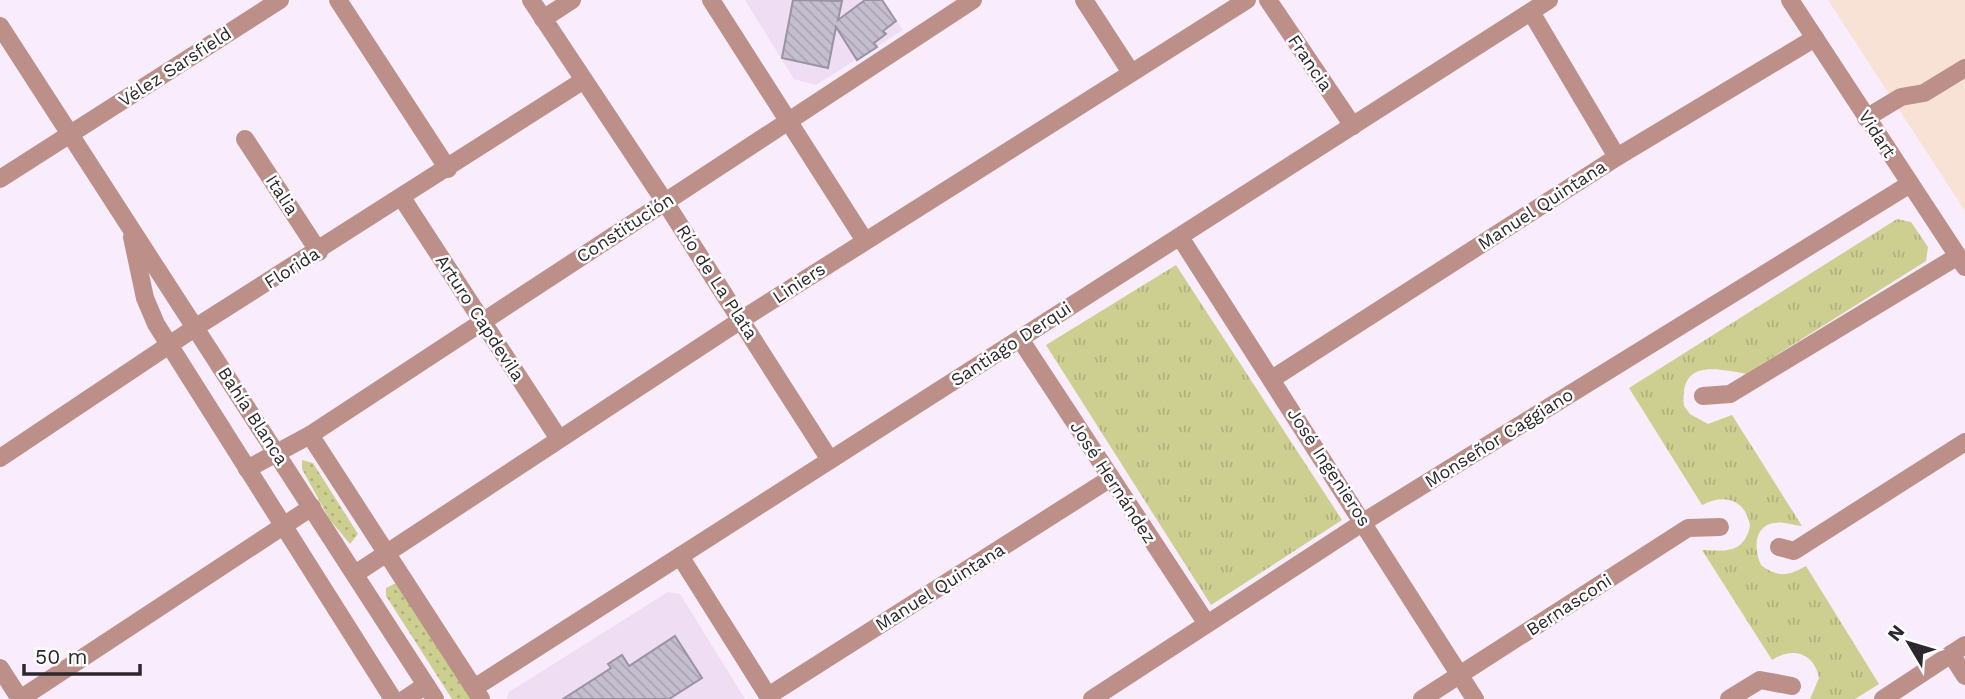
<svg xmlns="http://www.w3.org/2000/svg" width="1965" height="699" font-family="'Work Sans',sans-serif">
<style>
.built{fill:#efddf3}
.industrial{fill:#f8e2d5}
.grass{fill:url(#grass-dots)}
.park{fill:url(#park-tufts)}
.building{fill:url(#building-back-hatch);stroke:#9993a3;stroke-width:2}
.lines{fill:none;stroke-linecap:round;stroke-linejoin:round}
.minor{stroke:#bc9089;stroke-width:18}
.labels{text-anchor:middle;stroke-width:5;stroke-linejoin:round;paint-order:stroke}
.street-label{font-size:18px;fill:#2c272d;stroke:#fff}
</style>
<defs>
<pattern id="grass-dots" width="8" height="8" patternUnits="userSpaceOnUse" patternTransform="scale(1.75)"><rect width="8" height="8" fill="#cccf90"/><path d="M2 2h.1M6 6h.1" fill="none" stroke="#afb27c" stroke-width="1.8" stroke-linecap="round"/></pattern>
<pattern id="park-tufts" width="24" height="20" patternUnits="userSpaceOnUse" patternTransform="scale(1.75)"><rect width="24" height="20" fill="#cccf90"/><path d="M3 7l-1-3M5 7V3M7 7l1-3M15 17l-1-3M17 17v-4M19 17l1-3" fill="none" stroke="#afb27c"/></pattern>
<pattern id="building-back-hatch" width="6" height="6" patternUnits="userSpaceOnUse" patternTransform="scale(1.75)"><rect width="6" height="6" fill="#c5becf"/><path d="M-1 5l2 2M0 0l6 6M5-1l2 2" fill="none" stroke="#a9a3b2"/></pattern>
</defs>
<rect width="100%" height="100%" fill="#f9ecfc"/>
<g class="built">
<path d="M 745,0 L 882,0 L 903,30 L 816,85 L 794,79 Z"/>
<path d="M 668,592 L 680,594 L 745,699 L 507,699 L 509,692 Z"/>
</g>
<path class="industrial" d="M 1828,0 L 1965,0 L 1965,211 Z"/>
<g class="grass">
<path d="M 302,460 L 313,463 L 358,534 L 350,544 L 330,520 L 302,469 Z"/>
<path d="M 396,583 L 472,699 L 452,699 L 386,596 L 386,588 Z"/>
</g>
<g class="park">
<path d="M 1897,219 L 1911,222 L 1928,247 L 1926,261 L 1746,374 C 1715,368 1679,360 1684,406 L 1690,414 L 1708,424 L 1732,415 L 1802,526 C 1793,525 1783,521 1774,523 C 1753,526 1754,551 1761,565 C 1778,578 1788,576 1806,566 L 1879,684 L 1855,699 L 1810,699 L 1819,678 C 1814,652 1792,647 1772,660 L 1702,550 C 1725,551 1744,554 1750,526 C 1746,500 1725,493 1702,505 L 1629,388 Z"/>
<path d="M 1176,265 L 1342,520 L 1211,605 L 1046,345 Z"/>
</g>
<g class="building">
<path d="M 793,0 L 842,1 L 838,20 L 865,0 L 882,0 L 896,21 L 883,31 L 886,34 L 874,43 L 877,47 L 857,60 L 836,27 L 828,68 L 782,58 Z"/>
<path d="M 675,636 L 702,678 L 669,699 L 563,699 L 611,668 L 608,664 L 622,655 L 629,666 Z"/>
</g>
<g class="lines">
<g class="minor">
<path d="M 338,0 L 448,169"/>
<path d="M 531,0 L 665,202 L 830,460"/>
<path d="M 711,0 L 865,241"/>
<path d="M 1084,0 L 1130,71"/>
<path d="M 1268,0 L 1353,126"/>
<path d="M 1790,0 L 1965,267"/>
<path d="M 1531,12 L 1617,157"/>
<path d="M 543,19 L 572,0"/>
<path d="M 0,26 L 435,699"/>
<path d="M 1866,118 L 1901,97 L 1924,93 L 1965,68"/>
<path d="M 245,139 L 319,252"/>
<path d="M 0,179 L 280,0"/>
<path d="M 402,198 L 559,439"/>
<path d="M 132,237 L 145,298 L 156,324 L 393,699"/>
<path d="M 1180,237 L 1475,699"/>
<path d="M 1020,339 L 1207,624"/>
<path d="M 1272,379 L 1617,157 L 1815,38"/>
<path d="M 1703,396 L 1730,394 L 1958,256"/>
<path d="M 310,435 L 481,699"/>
<path d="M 0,458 L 196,327 L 584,80"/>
<path d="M 247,469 L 310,435 L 973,0"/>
<path d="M 1779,547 L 1794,551 L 1965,442"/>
<path d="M 680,556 L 770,699"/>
<path d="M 355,574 L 741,320 L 1247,0"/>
<path d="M 1951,654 L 1965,676"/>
<path d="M 0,668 L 20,699"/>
<path d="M 474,688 L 1549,0"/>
<path d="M 768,696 L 1111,478"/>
<path d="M 20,699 L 312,507"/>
<path d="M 405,699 L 426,685"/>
<path d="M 1092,699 L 1365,521 L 1910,184"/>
<path d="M 1422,699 L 1688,528 L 1720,527"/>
<path d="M 1729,699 L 1760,680 L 1792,686"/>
<path d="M 1883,699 L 1965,645"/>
</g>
</g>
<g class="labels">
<g class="street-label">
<text transform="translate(1310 63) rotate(56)" y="6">Francia</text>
<text transform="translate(175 67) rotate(-33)" y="6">Vélez Sarsfield</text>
<text transform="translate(1877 134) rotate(57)" y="6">Vidart</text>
<text transform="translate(282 195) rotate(57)" y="6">Italia</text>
<text transform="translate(1542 205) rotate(-33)" y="6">Manuel Quintana</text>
<text transform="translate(625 228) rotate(-33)" y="6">Constitución</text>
<text transform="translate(292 268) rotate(-32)" y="6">Florida</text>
<text transform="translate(717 282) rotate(57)" y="6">Río de La Plata</text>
<text transform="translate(799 283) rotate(-33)" y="6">Liniers</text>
<text transform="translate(480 318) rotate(57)" y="6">Arturo Capdevila</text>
<text transform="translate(1011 344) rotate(-33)" y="6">Santiago Derqui</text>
<text transform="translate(253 416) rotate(57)" y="6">Bahía Blanca</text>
<text transform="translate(1499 438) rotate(-32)" y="6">Monseñor Caggiano</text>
<text transform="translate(1329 467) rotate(57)" y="6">José Ingenieros</text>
<text transform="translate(1113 482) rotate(57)" y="6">José Hernández</text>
<text transform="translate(940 587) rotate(-32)" y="6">Manuel Quintana</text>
<text transform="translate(1569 605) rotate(-33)" y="6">Bernasconi</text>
</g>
</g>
<g transform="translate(1909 643) rotate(308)" stroke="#ffffff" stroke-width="5" paint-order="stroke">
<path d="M0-5L12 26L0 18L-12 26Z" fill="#2c272d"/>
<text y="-10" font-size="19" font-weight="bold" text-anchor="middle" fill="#2c272d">N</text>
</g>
<path d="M24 664v10h116v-10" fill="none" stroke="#2c272d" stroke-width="3.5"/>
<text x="35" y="664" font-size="21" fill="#2c272d" stroke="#ffffff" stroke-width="5" paint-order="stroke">50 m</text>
</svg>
